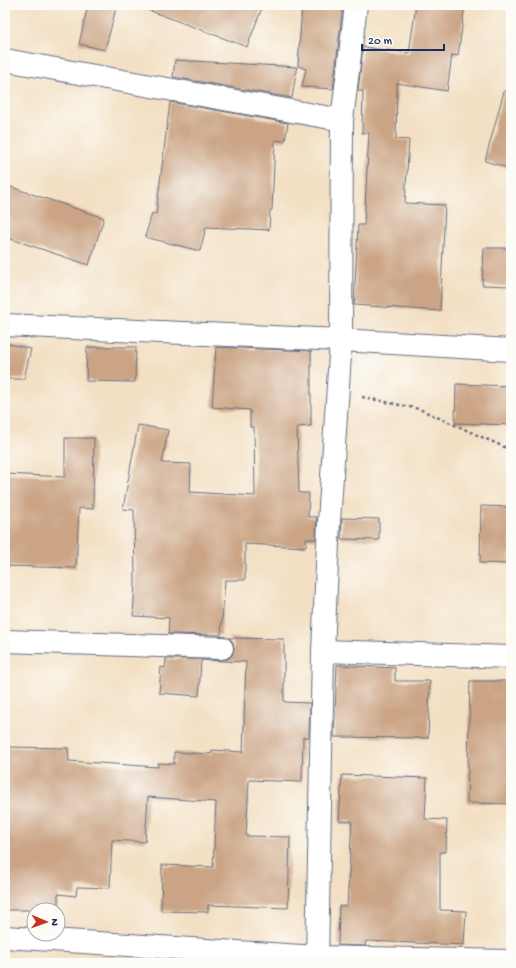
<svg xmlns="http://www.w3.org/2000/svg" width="516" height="968" font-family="'Gochi Hand',sans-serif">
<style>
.building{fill:#cba485}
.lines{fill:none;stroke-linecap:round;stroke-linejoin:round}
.minor-casing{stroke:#676d82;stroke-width:24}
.path{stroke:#676d82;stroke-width:2.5;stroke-dasharray:3 3;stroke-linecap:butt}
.minor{stroke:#fff;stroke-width:22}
</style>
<rect width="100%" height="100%" fill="#fdfcf7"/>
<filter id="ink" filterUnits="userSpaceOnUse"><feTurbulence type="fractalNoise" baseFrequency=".025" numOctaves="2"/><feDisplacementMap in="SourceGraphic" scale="8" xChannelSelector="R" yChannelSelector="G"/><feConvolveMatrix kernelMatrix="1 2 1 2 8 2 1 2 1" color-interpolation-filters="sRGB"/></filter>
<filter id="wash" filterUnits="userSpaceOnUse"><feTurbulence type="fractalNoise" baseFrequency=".012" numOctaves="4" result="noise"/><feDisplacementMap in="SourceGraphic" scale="16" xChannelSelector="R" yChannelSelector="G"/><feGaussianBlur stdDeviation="0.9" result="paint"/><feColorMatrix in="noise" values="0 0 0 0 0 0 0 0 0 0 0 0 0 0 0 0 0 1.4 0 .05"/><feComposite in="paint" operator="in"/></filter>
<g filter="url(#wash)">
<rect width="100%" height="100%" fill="#f3e0c4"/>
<g id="blocks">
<g class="building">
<path d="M 88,5 L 117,5 L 105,50 L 79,44 Z"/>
<path d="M 140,5 L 263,5 L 247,47 L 140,7 Z"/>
<path d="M 302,5 L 343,5 L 333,89 L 302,87 L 306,69 L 298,66 Z"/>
<path d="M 416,5 L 465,5 L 458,56 L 452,55 L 447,91 L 397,83 L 396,139 L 409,140 L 405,203 L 445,205 L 440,311 L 354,305 L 358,225 L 364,225 L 369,133 L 362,133 L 363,91 L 358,91 L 363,47 L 409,53 Z"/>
<path d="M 175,60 L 297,67 L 292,98 L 173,77 Z"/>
<path d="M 504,91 L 511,92 L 511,169 L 485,161 Z"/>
<path d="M 170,102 L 288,123 L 285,141 L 275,140 L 272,210 L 270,210 L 269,230 L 206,227 L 200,251 L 145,237 L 152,213 L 156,214 Z"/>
<path d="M 5,185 L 104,218 L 89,265 L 5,237 Z"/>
<path d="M 484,248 L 511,248 L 511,286 L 482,285 Z"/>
<path d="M 5,343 L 31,349 L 24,379 L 5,379 Z"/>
<path d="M 87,347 L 136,347 L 135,382 L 86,381 Z"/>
<path d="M 216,347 L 311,351 L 311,426 L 297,427 L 299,493 L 309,493 L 308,517 L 317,517 L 316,539 L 306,539 L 306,547 L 245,544 L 245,580 L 225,580 L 221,635 L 168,634 L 169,618 L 133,616 L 135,582 L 134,510 L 123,509 L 138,425 L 168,430 L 162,463 L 191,464 L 190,492 L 255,496 L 254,427 L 250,427 L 250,410 L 212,407 Z"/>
<path d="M 456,384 L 511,386 L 511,425 L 455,423 Z"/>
<path d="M 65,438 L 94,438 L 93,509 L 79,508 L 76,568 L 5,566 L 5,474 L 65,477 Z"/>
<path d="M 481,506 L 511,507 L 510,564 L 480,563 Z"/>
<path d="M 342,518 L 379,519 L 379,540 L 341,539 Z"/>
<path d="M 229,638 L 284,639 L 284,702 L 310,703 L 309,737 L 303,737 L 302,782 L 249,780 L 246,836 L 290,837 L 288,908 L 208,905 L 208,912 L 161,911 L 162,865 L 213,867 L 216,802 L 148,797 L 145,842 L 112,840 L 110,888 L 77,887 L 76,896 L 58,894 L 58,910 L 5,910 L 5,747 L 68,748 L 69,761 L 158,767 L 158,763 L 174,764 L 174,752 L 211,754 L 212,750 L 243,752 L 246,662 L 201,660 L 199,696 L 159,693 L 161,667 L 165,668 L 166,659 L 228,659 L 232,655 L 234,649 L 233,642 Z"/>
<path d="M 337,665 L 395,668 L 395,681 L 430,681 L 428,738 L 334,737 Z"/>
<path d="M 470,681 L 511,681 L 511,804 L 467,803 Z"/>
<path d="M 342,775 L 427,778 L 425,819 L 447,820 L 446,852 L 440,852 L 440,910 L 466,911 L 464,945 L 366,941 L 365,946 L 338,945 L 339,906 L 347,906 L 352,821 L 339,821 Z"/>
</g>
</g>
</g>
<g filter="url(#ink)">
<use href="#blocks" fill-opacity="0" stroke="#676d82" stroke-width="1"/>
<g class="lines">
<defs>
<g id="minor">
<path d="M 5,60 L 342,120"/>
<path d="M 5,325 L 341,340 L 511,350"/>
<path d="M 5,641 L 222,648"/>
<path d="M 323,651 L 511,657"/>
<path d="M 5,937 L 317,957 L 511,961"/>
<path d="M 317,963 L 323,651 L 329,522 L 341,340 L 342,120 L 356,5"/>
</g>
</defs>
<use href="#minor" class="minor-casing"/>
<path class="path" d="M 362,397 L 419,409 L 511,450"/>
<use href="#minor" class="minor"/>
</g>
</g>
<rect width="516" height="968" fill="none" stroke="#fdfcf7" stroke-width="20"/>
<g transform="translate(46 922) rotate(92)"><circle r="19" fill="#fdfcf7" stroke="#a3aaba"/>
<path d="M0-3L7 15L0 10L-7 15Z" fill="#c8321e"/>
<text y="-6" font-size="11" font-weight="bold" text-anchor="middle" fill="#1b2f5e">N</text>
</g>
<path d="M362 44v6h82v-6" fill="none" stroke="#1b2f5e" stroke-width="2"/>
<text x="368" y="44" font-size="12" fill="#1b2f5e" stroke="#fdfcf7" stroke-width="3" paint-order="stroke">20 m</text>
</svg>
